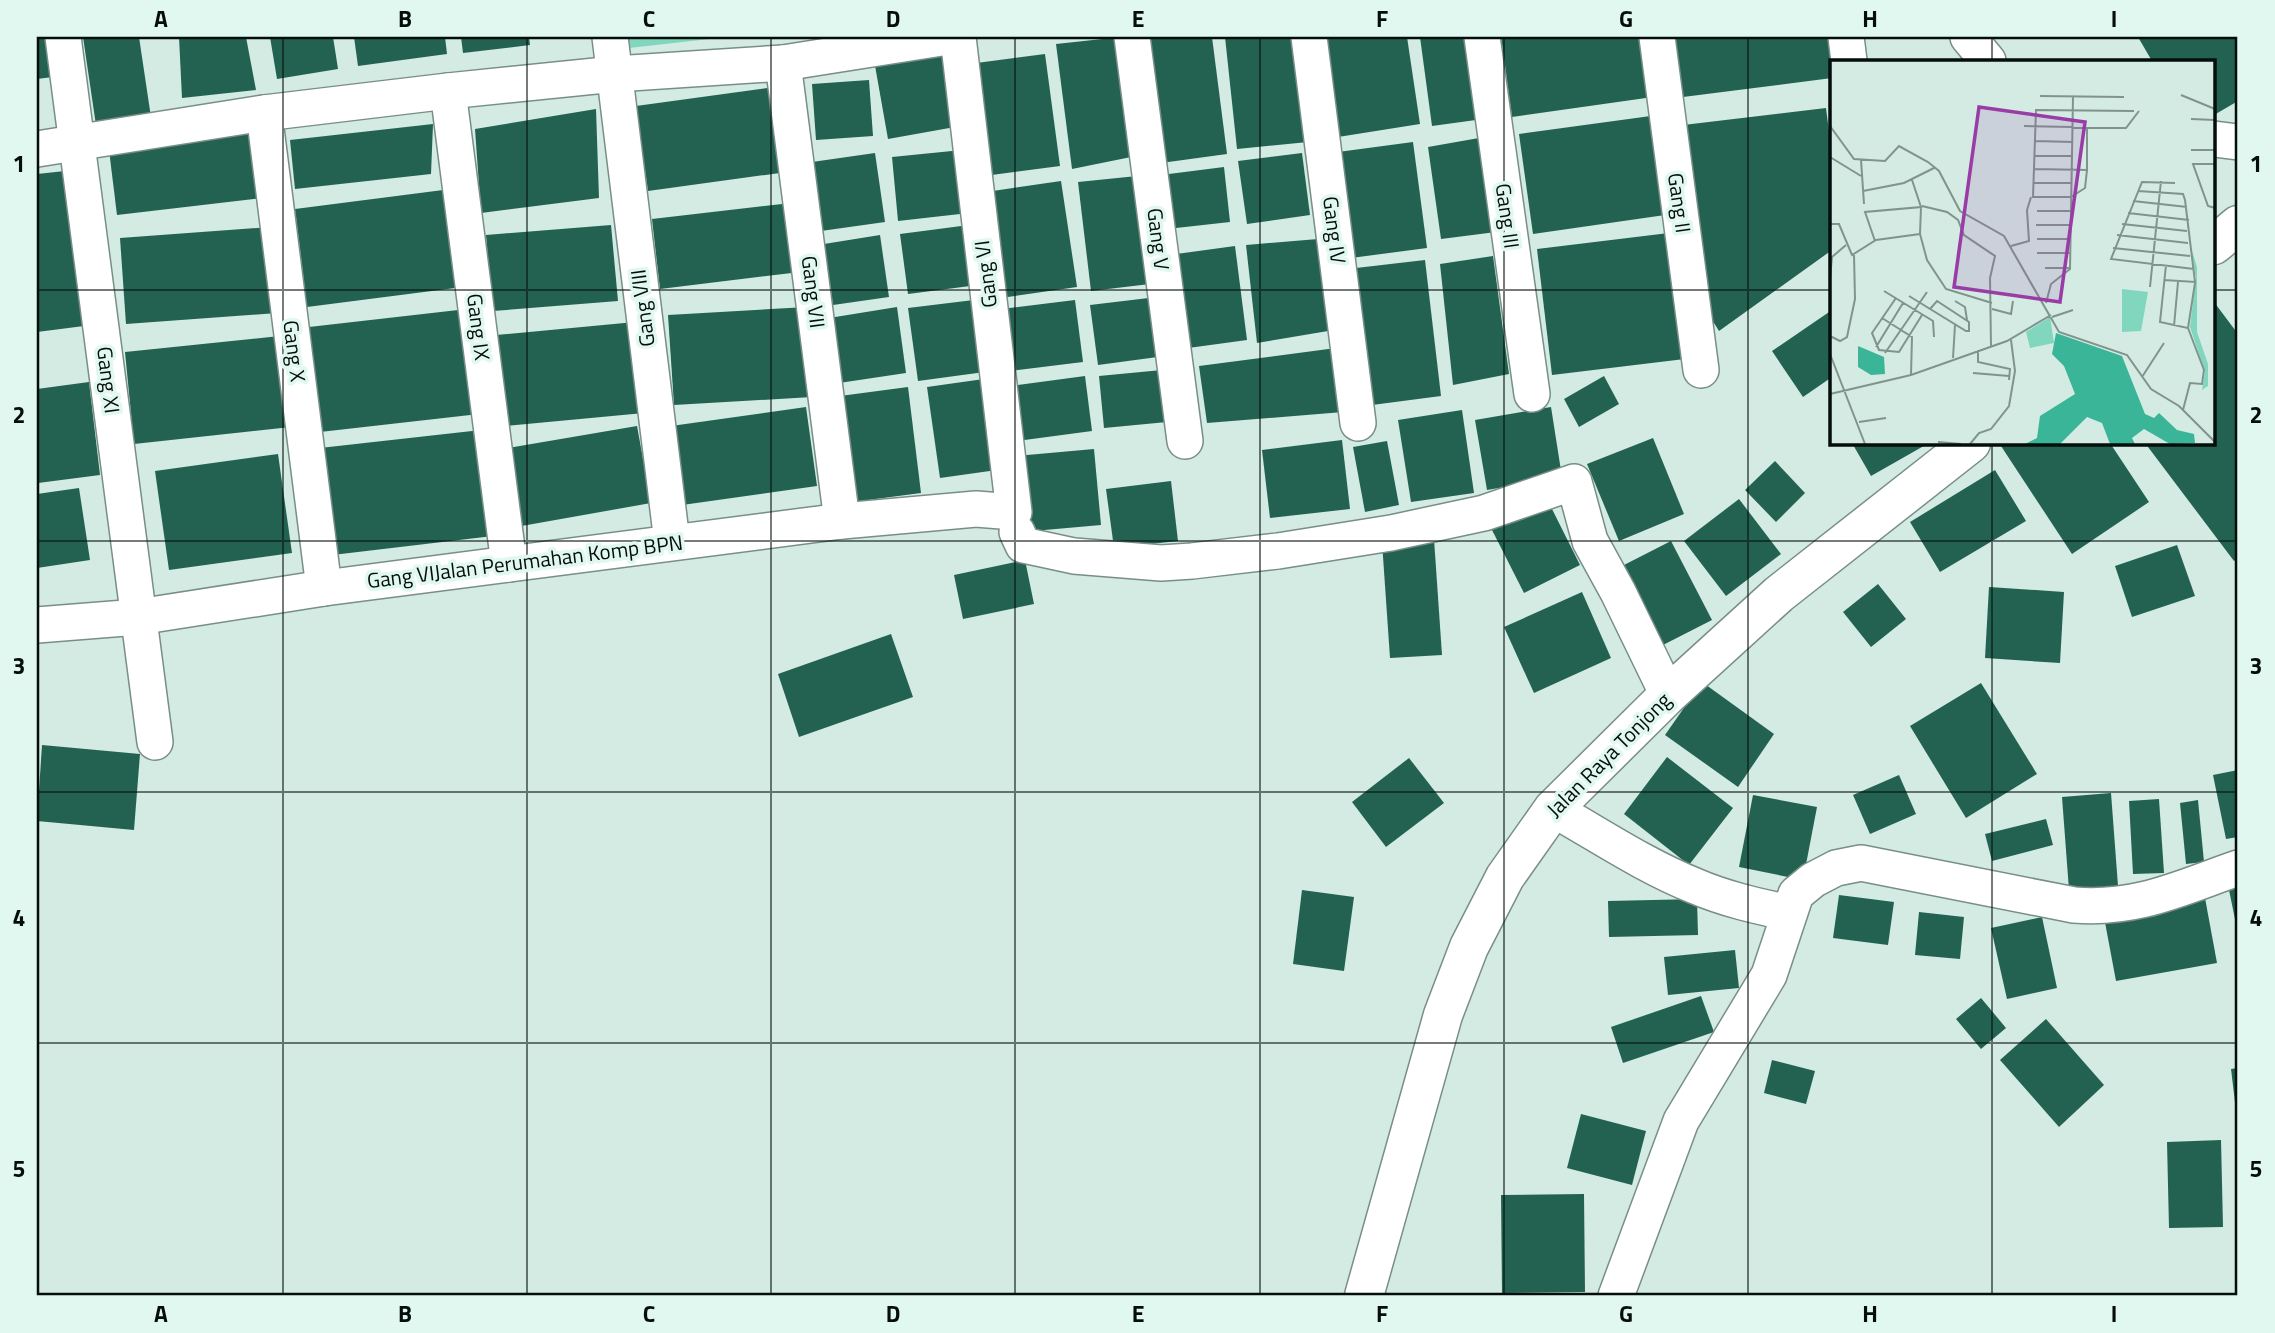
<svg xmlns="http://www.w3.org/2000/svg" width="2275" height="1333" font-family="'Titillium Web',sans-serif">
<style>
.green{fill:#80d7bd}
.building{fill:#236251}
.lines{fill:none;stroke-linecap:round;stroke-linejoin:round}
.street-casing{stroke:#788e87;stroke-width:38}
.secondary-casing{stroke:#788e87;stroke-width:41}
.street{stroke:#fff;stroke-width:35}
.secondary{stroke:#fff;stroke-width:38}
.grid{fill:none;stroke:#060e0c;stroke-width:2;stroke-opacity:0.55}
.labels{text-anchor:middle;stroke-width:7;stroke-linejoin:round;paint-order:stroke}
.street-label{font-size:21px;fill:#060e0c;stroke:#e0f8f0}
.inset-road{fill:none;stroke:#81938d;stroke-width:2}
.view{fill:#9a3ca6;fill-opacity:0.15;stroke:#9a3ca6;stroke-width:3.5}
.inset-edge{fill:none;stroke:#060e0c;stroke-width:3.5}
.neatline{fill:none;stroke:#060e0c;stroke-width:2.5}
.grid-label{font-size:23px;text-anchor:middle;font-weight:bold;fill:#060e0c}
</style>
<rect width="100%" height="100%" fill="#d3ebe3"/>
<path class="green" d="M 627,37 L 727,37 L 629,48 Z"/>
<g class="building">
<path d="M 37,37 L 56,37 L 61,76 L 37,79 Z"/>
<path d="M 83,37 L 139,37 L 152,124 L 97,132 Z"/>
<path d="M 179,37 L 246,37 L 256,90 L 182,98 Z"/>
<path d="M 270,37 L 333,37 L 338,69 L 277,79 Z"/>
<path d="M 354,37 L 445,37 L 447,54 L 358,66 Z"/>
<path d="M 461,37 L 529,37 L 530,45 L 463,53 Z"/>
<path d="M 1121,37 L 1136,156 L 1072,169 L 1056,44 Z"/>
<path d="M 1144,37 L 1212,37 L 1227,154 L 1161,163 Z"/>
<path d="M 1225,37 L 1296,37 L 1308,142 L 1237,149 Z"/>
<path d="M 1327,37 L 1407,37 L 1420,124 L 1338,137 Z"/>
<path d="M 1420,37 L 1467,37 L 1476,120 L 1432,126 Z"/>
<path d="M 1501,37 L 1652,37 L 1660,96 L 1512,117 Z"/>
<path d="M 1675,37 L 1833,37 L 1832,78 L 1683,97 Z"/>
<path d="M 2138,37 L 2238,37 L 2238,101 L 2214,115 L 2214,61 L 2152,61 Z"/>
<path d="M 940,47 L 955,127 L 888,139 L 874,60 Z"/>
<path d="M 1045,54 L 1060,166 L 984,176 L 969,64 Z"/>
<path d="M 869,80 L 873,136 L 816,140 L 812,84 Z"/>
<path d="M 782,86 L 794,171 L 648,191 L 636,106 Z"/>
<path d="M 1826,108 L 1832,155 L 1832,250 L 1719,331 L 1714,323 L 1702,325 L 1675,126 Z"/>
<path d="M 596,109 L 599,198 L 481,213 L 475,129 Z"/>
<path d="M 1658,115 L 1672,214 L 1533,234 L 1519,134 Z"/>
<path d="M 433,124 L 431,174 L 295,189 L 290,140 Z"/>
<path d="M 263,132 L 271,197 L 117,215 L 109,150 Z"/>
<path d="M 1479,138 L 1496,232 L 1441,239 L 1428,147 Z"/>
<path d="M 1413,142 L 1427,248 L 1351,258 L 1338,152 Z"/>
<path d="M 962,150 L 969,213 L 898,221 L 892,157 Z"/>
<path d="M 875,153 L 885,222 L 821,231 L 812,162 Z"/>
<path d="M 1302,153 L 1310,215 L 1247,224 L 1238,161 Z"/>
<path d="M 1224,167 L 1230,222 L 1167,229 L 1161,175 Z"/>
<path d="M 65,171 L 84,326 L 37,332 L 37,174 Z"/>
<path d="M 1137,176 L 1150,284 L 1091,291 L 1078,182 Z"/>
<path d="M 1061,181 L 1077,287 L 1001,298 L 986,192 Z"/>
<path d="M 451,189 L 463,287 L 307,307 L 295,209 Z"/>
<path d="M 791,203 L 800,272 L 660,289 L 652,219 Z"/>
<path d="M 611,225 L 618,301 L 493,311 L 486,235 Z"/>
<path d="M 969,225 L 978,285 L 908,294 L 900,234 Z"/>
<path d="M 271,227 L 277,313 L 126,324 L 120,238 Z"/>
<path d="M 1677,232 L 1693,358 L 1552,375 L 1537,249 Z"/>
<path d="M 880,235 L 889,297 L 833,305 L 824,244 Z"/>
<path d="M 1318,239 L 1328,331 L 1257,343 L 1246,245 Z"/>
<path d="M 1235,246 L 1247,340 L 1181,349 L 1169,255 Z"/>
<path d="M 1493,256 L 1509,374 L 1453,385 L 1440,264 Z"/>
<path d="M 1425,260 L 1441,396 L 1372,405 L 1356,268 Z"/>
<path d="M 1157,297 L 1165,356 L 1098,365 L 1090,305 Z"/>
<path d="M 982,299 L 992,371 L 918,381 L 908,308 Z"/>
<path d="M 1075,300 L 1083,362 L 1009,371 L 1001,309 Z"/>
<path d="M 2214,302 L 2238,334 L 2238,558 L 2234,561 L 2145,443 L 2214,443 Z"/>
<path d="M 807,307 L 812,397 L 674,405 L 668,315 Z"/>
<path d="M 897,307 L 906,373 L 839,383 L 829,318 Z"/>
<path d="M 467,309 L 479,414 L 320,432 L 309,327 Z"/>
<path d="M 1832,310 L 1832,377 L 1803,397 L 1772,351 Z"/>
<path d="M 635,322 L 644,413 L 505,426 L 496,335 Z"/>
<path d="M 289,335 L 300,426 L 134,444 L 125,352 Z"/>
<path d="M 1336,348 L 1343,412 L 1207,423 L 1199,366 Z"/>
<path d="M 1162,370 L 1167,422 L 1104,428 L 1099,376 Z"/>
<path d="M 1085,376 L 1092,431 L 1017,441 L 1010,386 Z"/>
<path d="M 1604,376 L 1619,404 L 1579,427 L 1564,399 Z"/>
<path d="M 991,378 L 1004,469 L 940,478 L 927,387 Z"/>
<path d="M 89,382 L 100,475 L 38,483 L 37,389 Z"/>
<path d="M 908,387 L 921,493 L 853,502 L 840,396 Z"/>
<path d="M 806,407 L 817,486 L 675,506 L 664,427 Z"/>
<path d="M 1551,407 L 1562,477 L 1487,490 L 1475,420 Z"/>
<path d="M 1462,410 L 1474,493 L 1411,502 L 1398,420 Z"/>
<path d="M 637,426 L 651,503 L 516,527 L 502,449 Z"/>
<path d="M 481,430 L 493,536 L 324,556 L 311,449 Z"/>
<path d="M 1653,438 L 1684,514 L 1619,541 L 1587,464 Z"/>
<path d="M 1342,440 L 1350,509 L 1270,518 L 1262,450 Z"/>
<path d="M 1387,441 L 1399,505 L 1365,512 L 1353,447 Z"/>
<path d="M 1852,443 L 1929,443 L 1871,476 Z"/>
<path d="M 1999,443 L 2110,443 L 2149,502 L 2072,554 Z"/>
<path d="M 1094,449 L 1101,525 L 1022,532 L 1015,456 Z"/>
<path d="M 278,454 L 292,553 L 169,570 L 155,471 Z"/>
<path d="M 1775,461 L 1805,493 L 1776,522 L 1745,490 Z"/>
<path d="M 1995,470 L 2026,521 L 1940,572 L 1910,522 Z"/>
<path d="M 1171,481 L 1178,541 L 1114,548 L 1106,489 Z"/>
<path d="M 79,488 L 90,560 L 37,568 L 37,494 Z"/>
<path d="M 1739,499 L 1781,554 L 1726,596 L 1684,541 Z"/>
<path d="M 1548,501 L 1580,565 L 1524,593 L 1492,530 Z"/>
<path d="M 1434,539 L 1442,655 L 1390,658 L 1382,542 Z"/>
<path d="M 1671,541 L 1712,620 L 1663,645 L 1622,566 Z"/>
<path d="M 2177,545 L 2195,596 L 2132,617 L 2115,566 Z"/>
<path d="M 1025,560 L 1034,604 L 963,619 L 954,575 Z"/>
<path d="M 1878,584 L 1906,619 L 1871,647 L 1843,612 Z"/>
<path d="M 1989,587 L 2064,592 L 2060,663 L 1985,658 Z"/>
<path d="M 1582,592 L 1611,658 L 1534,693 L 1504,627 Z"/>
<path d="M 891,634 L 913,697 L 799,737 L 778,674 Z"/>
<path d="M 1702,682 L 1774,734 L 1738,787 L 1665,735 Z"/>
<path d="M 1981,683 L 2037,774 L 1966,818 L 1910,726 Z"/>
<path d="M 42,745 L 140,754 L 134,830 L 37,821 Z"/>
<path d="M 1667,757 L 1733,808 L 1689,865 L 1624,814 Z"/>
<path d="M 1409,758 L 1444,803 L 1386,847 L 1352,802 Z"/>
<path d="M 2238,770 L 2238,837 L 2226,839 L 2213,775 Z"/>
<path d="M 1899,775 L 1916,814 L 1870,834 L 1853,795 Z"/>
<path d="M 2111,793 L 2118,886 L 2069,890 L 2062,797 Z"/>
<path d="M 1753,795 L 1817,807 L 1803,880 L 1739,867 Z"/>
<path d="M 2159,799 L 2164,873 L 2133,874 L 2129,801 Z"/>
<path d="M 2198,800 L 2204,862 L 2186,864 L 2180,803 Z"/>
<path d="M 2046,819 L 2053,845 L 1992,861 L 1985,834 Z"/>
<path d="M 2238,882 L 2238,929 L 2237,929 L 2228,885 Z"/>
<path d="M 1302,890 L 1354,897 L 1344,971 L 1293,964 Z"/>
<path d="M 1839,895 L 1894,902 L 1888,945 L 1833,938 Z"/>
<path d="M 2205,898 L 2217,963 L 2116,981 L 2104,917 Z"/>
<path d="M 1697,899 L 1698,935 L 1609,937 L 1608,901 Z"/>
<path d="M 1919,912 L 1964,917 L 1960,959 L 1915,955 Z"/>
<path d="M 2042,917 L 2057,988 L 2007,999 L 1991,928 Z"/>
<path d="M 1735,950 L 1739,988 L 1668,995 L 1664,957 Z"/>
<path d="M 1701,996 L 1714,1032 L 1623,1063 L 1611,1027 Z"/>
<path d="M 1981,998 L 2006,1028 L 1981,1049 L 1956,1019 Z"/>
<path d="M 2046,1019 L 2104,1085 L 2059,1127 L 2000,1060 Z"/>
<path d="M 1772,1060 L 1815,1071 L 1806,1104 L 1764,1093 Z"/>
<path d="M 2238,1068 L 2238,1119 L 2237,1119 L 2231,1069 Z"/>
<path d="M 1581,1114 L 1646,1131 L 1632,1185 L 1567,1168 Z"/>
<path d="M 2221,1140 L 2223,1227 L 2169,1228 L 2167,1142 Z"/>
<path d="M 1584,1194 L 1585,1292 L 1502,1293 L 1501,1195 Z"/>
</g>
<g class="lines">
<defs>
<g id="street">
<path d="M 63,37 L 155,742"/>
<path d="M 610,37 L 672,542"/>
<path d="M 1132,37 L 1185,441"/>
<path d="M 1309,37 L 1358,423"/>
<path d="M 1482,37 L 1532,394"/>
<path d="M 1657,37 L 1701,370"/>
<path d="M 1846,37 L 1849,61"/>
<path d="M 1968,37 L 1988,61"/>
<path d="M 783,63 L 842,521"/>
<path d="M 448,91 L 509,564"/>
<path d="M 264,113 L 324,588"/>
<path d="M 2214,139 L 2238,142"/>
<path d="M 37,149 L 264,113 L 448,91 L 615,74 L 783,63 L 948,37"/>
<path d="M 1017,532 L 1023,545 L 1074,556 L 1161,563 L 1192,561 L 1278,551 L 1391,533 L 1484,513 L 1574,482 L 1590,541 L 1618,592 L 1668,695"/>
<path d="M 37,625 L 138,617 L 324,588 L 842,521 L 976,509 L 1014,512 L 958,37"/>
<path d="M 1553,809 C 1599,835 1645,866 1695,886 C 1725,899 1757,906 1789,913"/>
<path d="M 1616,1296 L 1681,1121 L 1769,975 L 1796,894 L 1813,880 L 1836,868 L 1861,863 L 2074,905 C 2137,910 2180,888 2238,868"/>
</g>
<g id="secondary">
<path d="M 2214,245 L 2238,225"/>
<path d="M 1364,1296 L 1443,1015 L 1469,947 L 1505,877 L 1553,809 L 1668,695 L 1779,594 L 1971,443"/>
</g>
</defs>
<use href="#street" class="street-casing"/>
<use href="#secondary" class="secondary-casing"/>
<use href="#street" class="street"/>
<use href="#secondary" class="secondary"/>
</g>
<path class="grid" d="M 283,37 L 283,1296M 527,37 L 527,1296M 771,37 L 771,1296M 1015,37 L 1015,1296M 1260,37 L 1260,1296M 1504,37 L 1504,1296M 1748,37 L 1748,1296M 1992,37 L 1992,61M 37,290 L 1832,290M 2214,290 L 2238,290M 1992,443 L 1992,1296M 37,541 L 2238,541M 37,792 L 2238,792M 37,1043 L 2238,1043"/>
<g class="labels">
<g class="street-label">
<text transform="translate(1679 203) rotate(82)" y="7">Gang II</text>
<text transform="translate(1507 216) rotate(82)" y="7">Gang III</text>
<text transform="translate(1334 230) rotate(83)" y="7">Gang IV</text>
<text transform="translate(1158 239) rotate(83)" y="7">Gang V</text>
<text transform="translate(986 274) rotate(-97)" y="7">Gang VI</text>
<text transform="translate(813 292) rotate(83)" y="7">Gang VII</text>
<text transform="translate(643 308) rotate(-97)" y="7">Gang VIII</text>
<text transform="translate(478 327) rotate(83)" y="7">Gang IX</text>
<text transform="translate(294 351) rotate(83)" y="7">Gang X</text>
<text transform="translate(108 380) rotate(83)" y="7">Gang XI</text>
<text transform="translate(525 562) rotate(-7)" y="7">Gang VIJalan Perumahan Komp BPN</text>
<text transform="translate(1609 755) rotate(-45)" y="7">Jalan Raya Tonjong</text>
</g>
</g>
<g transform="translate(1830 60)">
<rect width="385" height="385" fill="#d3ebe3"/>
<path d="M 359,181 L 367,207 L 367,272 L 378,304 L 378,326 L 372,330 L 375,312 L 360,267 L 366,218 ZM 292,229 L 318,232 L 311,271 L 292,272 ZM 220,257 L 224,283 L 200,288 L 196,272 Z" fill="#80d7bd"/>
<path d="M 226,273 L 292,296 L 315,354 L 324,358 L 329,353 L 347,370 L 364,374 L 365,383 L 340,384 L 314,369 L 302,378 L 305,384 L 280,384 L 272,363 L 257,357 L 230,384 L 195,384 L 207,378 L 210,356 L 245,334 L 234,306 L 222,294 ZM 28,286 L 54,297 L 55,314 L 41,315 L 28,307 Z" fill="#3ab597"/>
<path class="inset-road" d="M 351,35 L 385,49M 210,36 L 294,37M 361,59 L 385,60M 0,66 L 24,99 L 55,101 L 69,86 L 98,102 L 109,111 L 130,151 L 174,176 L 229,272 L 297,295 L 321,329 L 349,346 L 385,382M 194,66 L 296,68 L 309,51M 205,81 L 243,82M 361,90 L 385,90M 205,96 L 243,96M 0,97 L 31,116M 31,100 L 34,144M 385,104 L 363,104 L 378,146 L 385,148M 204,109 L 257,110 L 257,67M 257,110 L 255,128 L 241,137 L 203,137 L 206,50 L 304,51M 204,123 L 241,123M 345,123 L 312,122 L 281,199 L 364,209M 33,131 L 74,123 L 104,108M 308,131 L 353,134 L 355,140 L 365,222 L 334,220M 303,141 L 357,147M 92,146 L 117,152 L 128,160 L 134,175 L 165,196 L 160,218 L 161,286M 91,147 L 90,174 L 97,200 L 116,229 L 162,243M 207,151 L 241,151M 298,153 L 359,160M 0,164 L 9,164 L 22,195 L 46,180 L 90,174M 292,164 L 357,171M 206,165 L 240,165M 287,175 L 358,183M 207,179 L 241,179M 45,181 L 35,152 L 91,147 L 82,120M 181,186 L 199,181 L 197,150 L 201,137M 283,188 L 360,196M 207,193 L 240,193M 336,205 L 330,262 L 358,268 L 374,310 L 372,324 L 360,323 L 353,350M 215,208 L 240,208M 0,218 L 2,197 L 16,185M 320,227 L 331,121M 54,231 L 103,261 L 104,277M 79,236 L 136,271 L 139,271 L 139,262 L 107,241 L 100,249M 66,238 L 42,273 L 49,290 L 69,292 L 92,255M 125,241 L 135,247 L 137,260M 216,243 L 221,224 L 240,209 L 243,37M 162,249 L 181,254 L 183,241M 222,257 L 243,250M 52,258 L 82,277 L 81,315M 344,266 L 348,222M 358,268 L 365,223M 0,276 L 10,281 L 17,277 L 25,239 L 24,195M 46,287 L 73,243M 148,290 L 148,302 L 180,309 L 179,320M 55,293 L 97,232M 0,294 L 35,384M 123,298 L 125,265M 143,313 L 179,316M 312,317 L 334,283M 0,334 L 81,315 L 177,281 L 221,255M 29,362 L 56,358M 108,382 L 131,384M 140,384 L 149,373 L 161,369 L 179,346 L 185,311 L 181,280"/>
<path class="view" d="M 149,47 L 255,62 L 230,242 L 124,227 Z"/>
<rect width="385" height="385" class="inset-edge"/>
</g>
<rect width="2275" height="1333" fill="none" stroke="#e0f8f0" stroke-width="77"/>
<rect x="38" y="38" width="2198" height="1256" class="neatline"/>
<g class="grid-label">
<text x="161" y="27">A</text>
<text x="405" y="27">B</text>
<text x="649" y="27">C</text>
<text x="893" y="27">D</text>
<text x="1138" y="27">E</text>
<text x="1382" y="27">F</text>
<text x="1626" y="27">G</text>
<text x="1870" y="27">H</text>
<text x="2114" y="27">I</text>
<text x="19" y="172">1</text>
<text x="2256" y="172">1</text>
<text x="19" y="423">2</text>
<text x="2256" y="423">2</text>
<text x="19" y="674">3</text>
<text x="2256" y="674">3</text>
<text x="19" y="926">4</text>
<text x="2256" y="926">4</text>
<text x="19" y="1177">5</text>
<text x="2256" y="1177">5</text>
<text x="161" y="1322">A</text>
<text x="405" y="1322">B</text>
<text x="649" y="1322">C</text>
<text x="893" y="1322">D</text>
<text x="1138" y="1322">E</text>
<text x="1382" y="1322">F</text>
<text x="1626" y="1322">G</text>
<text x="1870" y="1322">H</text>
<text x="2114" y="1322">I</text>
</g>
</svg>
